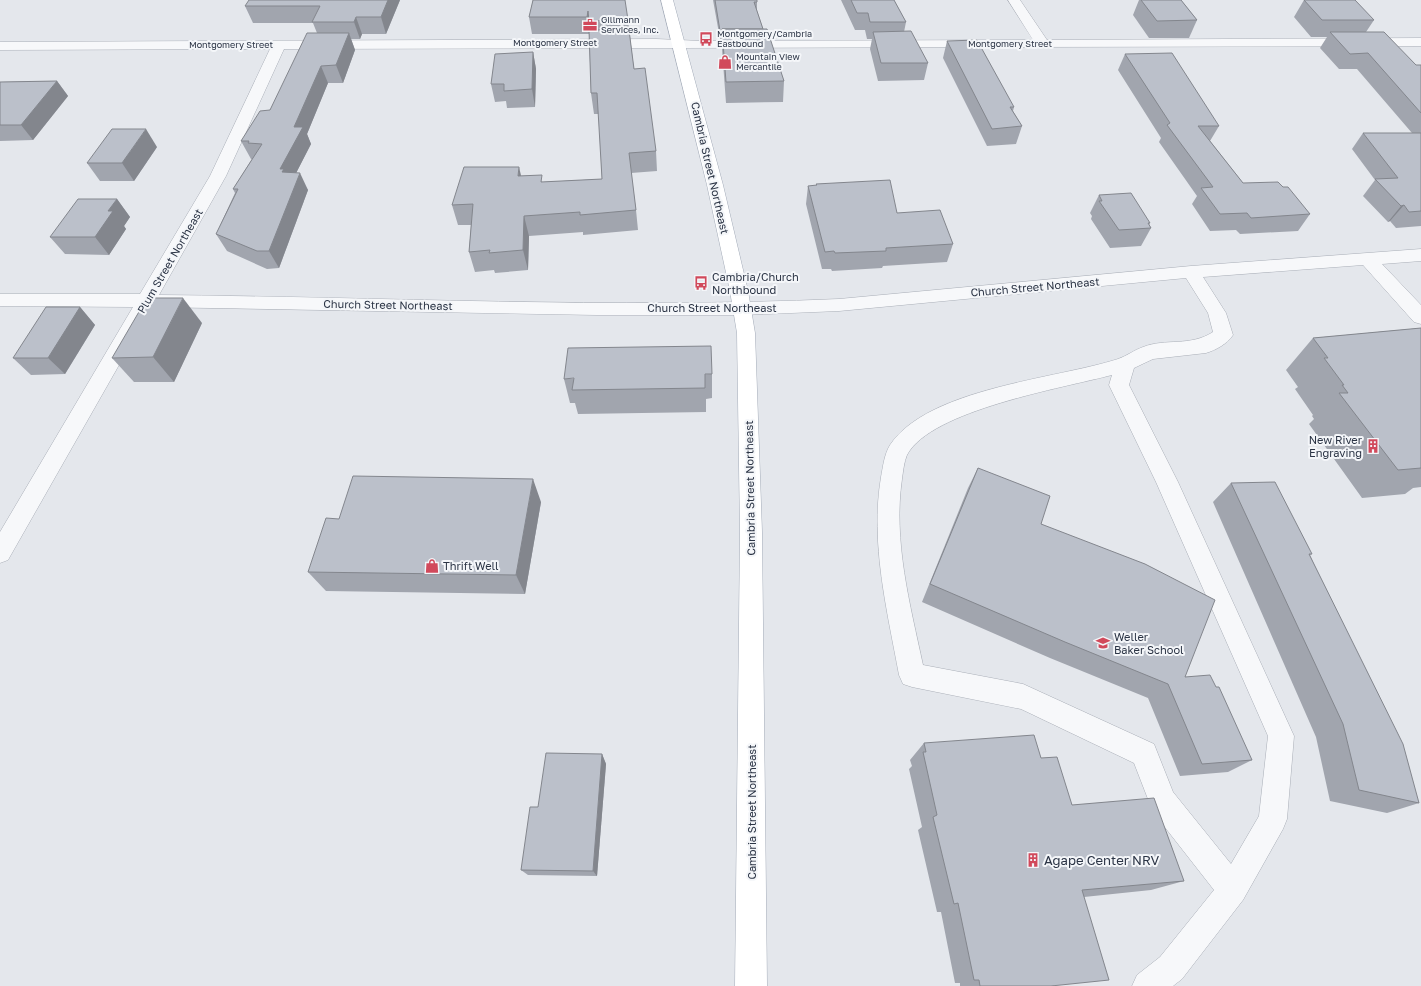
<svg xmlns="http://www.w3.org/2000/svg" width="1421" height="986" font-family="'Golos Text',sans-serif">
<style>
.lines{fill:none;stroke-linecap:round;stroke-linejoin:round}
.minor-casing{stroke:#a9aeb7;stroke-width:1}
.major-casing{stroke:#a3abb8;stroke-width:1}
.minor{fill:#f7f8fa;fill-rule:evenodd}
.major{fill:#fff;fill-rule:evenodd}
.wall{fill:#a1a5ae}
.shaded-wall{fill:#83868d}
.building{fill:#bbc0ca;stroke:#83868d}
.labels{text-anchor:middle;stroke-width:4;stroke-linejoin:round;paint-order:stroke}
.far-poi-label{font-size:9px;fill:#2b3445;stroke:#f4f6f9;text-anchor:start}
.far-street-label{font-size:9px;fill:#2b3445;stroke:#f4f6f9}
.street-label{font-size:11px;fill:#2b3445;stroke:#f4f6f9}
.poi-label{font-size:11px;fill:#2b3445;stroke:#f4f6f9;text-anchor:start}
.near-poi-label{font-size:13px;fill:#2b3445;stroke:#f4f6f9;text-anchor:start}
</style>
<rect width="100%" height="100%" fill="#e4e7ec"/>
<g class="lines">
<defs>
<path id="minor" d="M 1008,0 L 1020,0 L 1047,40 L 1421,38 L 1421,46 L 284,49 L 226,176 L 159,295 C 385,297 612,309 839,299 L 1191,266 L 1421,249 L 1421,261 L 1382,264 L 1421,305 L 1421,324 L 1414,322 L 1363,265 L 1203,277 L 1226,313 L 1233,335 C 1227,344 1216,350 1206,353 L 1153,359 L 1134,368 L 1129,385 L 1178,482 L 1294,736 L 1287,819 L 1283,829 L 1243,900 L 1182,979 L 1173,986 L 1132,986 L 1137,975 L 1160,957 L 1214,890 L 1153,812 L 1134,763 L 1021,709 L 912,687 L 903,684 L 899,675 C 887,610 870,543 881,477 C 883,467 884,455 890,445 C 928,388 1056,379 1118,359 C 1127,356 1134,350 1143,347 C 1166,338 1190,347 1213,332 L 1208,313 L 1186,278 L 839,311 L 742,315 L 597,315 L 152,307 L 8,560 L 0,563 L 0,532 L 133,307 L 0,306 L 0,294 L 140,294 L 210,176 L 270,49 L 0,50 L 0,42 L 656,39 L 702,41 L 1033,40 ZM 1112,375 L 1109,385 L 1156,482 L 1268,736 L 1259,816 L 1231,864 L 1173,792 L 1154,744 L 1023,684 L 923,665 C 910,604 893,541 902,479 C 903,472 904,462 907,455 C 931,410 1063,388 1112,375 Z"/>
<path id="major" d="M 661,0 L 673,0 L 723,185 L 748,291 L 755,333 L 762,532 L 767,986 L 735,986 L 740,532 L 737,333 L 730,291 L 707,185 Z"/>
</defs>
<use href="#minor" class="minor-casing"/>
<use href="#major" class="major-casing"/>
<use href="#minor" class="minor"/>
<use href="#major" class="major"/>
</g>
<g class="wall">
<path d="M 400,0 L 386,34 L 362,34 L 360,39 L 351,39 L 355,50 L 343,83 L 328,83 L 307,134 L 311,144 L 296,173 L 308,190 L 279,268 L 267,269 L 227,251 L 216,234 L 235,193 L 233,189 L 252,159 L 251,159 L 241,141 L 270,110 L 317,33 L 313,23 L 253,23 L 245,6 Z"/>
<path d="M 533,0 L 628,20 L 634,69 L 656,151 L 657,171 L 631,173 L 636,210 L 638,230 L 583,235 L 583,232 L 529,236 L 528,270 L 495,273 L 494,270 L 475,272 L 469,252 L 471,225 L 458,225 L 452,205 L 521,176 L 543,182 L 602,179 L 599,114 L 594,114 L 591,93 L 589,34 L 532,34 L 529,17 Z"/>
<path d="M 713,0 L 757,0 L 757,11 L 763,29 L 784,81 L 783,102 L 726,103 L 722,49 L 722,39 L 720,39 Z"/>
<path d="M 841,0 L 894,0 L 906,22 L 904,32 L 928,63 L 924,80 L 878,81 L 870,49 L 872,39 L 867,39 L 865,30 L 855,30 Z"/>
<path d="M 1139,0 L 1181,0 L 1197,20 L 1189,38 L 1149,38 L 1133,15 Z"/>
<path d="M 1304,0 L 1374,20 L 1366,32 L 1416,65 L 1421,65 L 1421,226 L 1396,228 L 1390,221 L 1388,222 L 1363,196 L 1375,180 L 1352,149 L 1363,133 L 1412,133 L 1357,69 L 1339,69 L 1320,48 L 1327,37 L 1311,37 L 1294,17 Z"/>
<path d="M 947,41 L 1014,107 L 1013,111 L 1022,126 L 1016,144 L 987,146 L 943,58 Z"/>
<path d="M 533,52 L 536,69 L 535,107 L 507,108 L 506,101 L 495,102 L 491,84 Z"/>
<path d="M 1125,54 L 1219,126 L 1210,141 L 1243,183 L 1283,187 L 1310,214 L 1298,231 L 1240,234 L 1236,230 L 1210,231 L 1192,204 L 1197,196 L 1159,142 L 1161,138 L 1118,70 Z"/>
<path d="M 57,81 L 68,96 L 33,140 L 0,141 L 0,82 Z"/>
<path d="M 157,147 L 134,181 L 100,181 L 87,163 Z"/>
<path d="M 816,184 L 897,213 L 953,244 L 947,262 L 883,266 L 882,268 L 832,271 L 831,269 L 822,269 L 806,204 L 808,186 L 816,186 Z"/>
<path d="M 1099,195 L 1150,223 L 1149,224 L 1151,228 L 1141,246 L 1110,248 L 1091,219 L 1092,216 L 1090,213 Z"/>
<path d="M 117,199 L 130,217 L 124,226 L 126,229 L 109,255 L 65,254 L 50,237 Z"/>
<path d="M 80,307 L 95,325 L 65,374 L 31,375 L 13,358 Z"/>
<path d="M 202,323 L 174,382 L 134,382 L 112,358 Z"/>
<path d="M 1421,328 L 1421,487 L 1413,488 L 1405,494 L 1362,498 L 1309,424 L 1314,419 L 1312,416 L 1313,415 L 1295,389 L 1298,387 L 1286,370 L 1313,338 Z"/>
<path d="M 712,374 L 712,398 L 706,399 L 706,412 L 578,414 L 575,403 L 570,403 L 564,379 Z"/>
<path d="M 978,468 L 1041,524 L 1185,677 L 1252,760 L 1228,772 L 1180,776 L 1148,698 L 1050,658 L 922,602 L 968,488 Z"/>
<path d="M 1231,483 L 1312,554 L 1310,555 L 1419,803 L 1387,813 L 1330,801 L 1316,737 L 1213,502 Z"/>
<path d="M 541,502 L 525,594 L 326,591 L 308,572 L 339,519 Z"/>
<path d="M 924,743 L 1041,758 L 1072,805 L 1184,881 L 1151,890 L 1084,897 L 1054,986 L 960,986 L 960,983 L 955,983 L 941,912 L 937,912 L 918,830 L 922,827 L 909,769 L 912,766 L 910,760 Z"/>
<path d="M 602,754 L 606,764 L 597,876 L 528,875 L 521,870 L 538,807 Z"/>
</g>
<g class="shaded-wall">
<path d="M 388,0 L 400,0 L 386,34 L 381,17 Z"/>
<path d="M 588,11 L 590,31 L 589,34 L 587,17 Z"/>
<path d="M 356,17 L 362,34 L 360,39 L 354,22 Z"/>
<path d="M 349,33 L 355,50 L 343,83 L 336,65 Z"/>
<path d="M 533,52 L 536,69 L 535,107 L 532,89 Z"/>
<path d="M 321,66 L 328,83 L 307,134 L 311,144 L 291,183 L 280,169 L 294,127 Z"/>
<path d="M 57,81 L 68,96 L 33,140 L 21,125 Z"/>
<path d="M 146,129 L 157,147 L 134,181 L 122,163 Z"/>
<path d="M 519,167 L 524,188 L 518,176 Z"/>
<path d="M 300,173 L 308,190 L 279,268 L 269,251 Z"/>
<path d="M 117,199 L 130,217 L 124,226 L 126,229 L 109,255 L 95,237 L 108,211 Z"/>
<path d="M 1404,205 L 1390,221 L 1388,222 L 1401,206 Z"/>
<path d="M 524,216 L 529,236 L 528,270 L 523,250 Z"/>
<path d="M 183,298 L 202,323 L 174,382 L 153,357 Z"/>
<path d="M 80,307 L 95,325 L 65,374 L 48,358 Z"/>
<path d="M 533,479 L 541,502 L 525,594 L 516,575 Z"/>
<path d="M 602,754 L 606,764 L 597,876 L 593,871 Z"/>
</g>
<g class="building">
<path d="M 249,0 L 388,0 L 381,17 L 356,17 L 354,22 L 312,22 L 320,6 L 245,6 Z"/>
<path d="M 533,0 L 625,0 L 628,20 L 589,21 L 588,11 L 587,17 L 529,17 Z"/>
<path d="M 715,0 L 757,0 L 757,2 L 754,2 L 763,29 L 722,29 L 722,31 L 720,31 Z"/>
<path d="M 851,0 L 894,0 L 906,22 L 870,22 L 868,13 L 857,13 Z"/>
<path d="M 1141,0 L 1181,0 L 1197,20 L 1157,21 Z"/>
<path d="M 1304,0 L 1355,0 L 1374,20 L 1322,20 Z"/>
<path d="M 722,29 L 767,29 L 784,81 L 726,82 Z"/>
<path d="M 589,30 L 629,30 L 634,69 L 645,68 L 656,151 L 629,153 L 636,210 L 580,215 L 580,212 L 524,216 L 523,250 L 489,253 L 490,250 L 469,252 L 473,204 L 452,205 L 464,167 L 519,167 L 518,176 L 542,175 L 541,182 L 602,179 L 597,93 L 591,93 Z"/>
<path d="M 911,31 L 928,63 L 881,63 L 873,32 Z"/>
<path d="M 1330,32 L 1384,32 L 1416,65 L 1421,65 L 1421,113 L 1368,53 L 1350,54 Z"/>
<path d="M 307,33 L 349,33 L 336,65 L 321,66 L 294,127 L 303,127 L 280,169 L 284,169 L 282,172 L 300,173 L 269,251 L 257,251 L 216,234 L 238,189 L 233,189 L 262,144 L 248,143 L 249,141 L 241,141 L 260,111 L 270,110 Z"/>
<path d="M 977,40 L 1014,107 L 1010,107 L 1022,126 L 992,129 L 947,41 Z"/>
<path d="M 533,52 L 532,89 L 504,91 L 504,84 L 491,84 L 495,54 Z"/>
<path d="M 1172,53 L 1219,126 L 1198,126 L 1243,183 L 1278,182 L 1283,187 L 1288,187 L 1310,214 L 1251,218 L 1247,213 L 1220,214 L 1201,188 L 1213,187 L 1167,125 L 1170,123 L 1125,54 Z"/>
<path d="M 57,81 L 21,125 L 0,125 L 0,82 Z"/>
<path d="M 112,129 L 146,129 L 122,163 L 87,163 Z"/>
<path d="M 1363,133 L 1421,133 L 1421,211 L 1409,212 L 1404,205 L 1401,206 L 1375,179 L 1398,178 Z"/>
<path d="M 890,180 L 897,213 L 940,210 L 953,244 L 886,248 L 886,251 L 835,253 L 834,251 L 825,252 L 808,186 L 817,185 L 816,184 Z"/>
<path d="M 1131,193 L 1150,223 L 1148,223 L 1151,228 L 1119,230 L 1099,201 L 1102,201 L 1099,195 Z"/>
<path d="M 78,199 L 117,199 L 108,211 L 113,211 L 95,237 L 50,237 Z"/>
<path d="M 147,298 L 183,298 L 153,357 L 112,358 Z"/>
<path d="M 46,307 L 80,307 L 48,358 L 13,358 Z"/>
<path d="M 1421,328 L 1421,468 L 1398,470 L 1339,393 L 1348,393 L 1342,385 L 1344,385 L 1324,358 L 1328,358 L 1313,338 Z"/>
<path d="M 711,346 L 712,374 L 705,374 L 705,388 L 572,390 L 574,378 L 564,379 L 568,348 Z"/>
<path d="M 978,468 L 1050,496 L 1041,524 L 1145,564 L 1215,600 L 1185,677 L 1210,675 L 1216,687 L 1219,687 L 1252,760 L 1202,764 L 1168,684 L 1065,642 L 930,584 Z"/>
<path d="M 353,476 L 533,479 L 516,575 L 308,572 L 326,518 L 339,519 Z"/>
<path d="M 1275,482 L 1312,554 L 1309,554 L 1403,744 L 1419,803 L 1359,790 L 1343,724 L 1231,483 Z"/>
<path d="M 1034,735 L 1041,758 L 1057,757 L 1072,805 L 1154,798 L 1184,881 L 1082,890 L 1109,980 L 1051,986 L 980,986 L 979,980 L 974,980 L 958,903 L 954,904 L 933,817 L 937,815 L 923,752 L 926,752 L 924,743 Z"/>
<path d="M 546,753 L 602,754 L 593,871 L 521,870 L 530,807 L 538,807 Z"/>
</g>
<defs>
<symbol id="office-bare" viewBox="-9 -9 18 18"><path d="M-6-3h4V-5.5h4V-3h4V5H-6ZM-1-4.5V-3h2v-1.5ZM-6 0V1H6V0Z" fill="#d1495b" stroke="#f4f6f9" stroke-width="2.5" paint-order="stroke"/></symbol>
<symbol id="bus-bare" viewBox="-9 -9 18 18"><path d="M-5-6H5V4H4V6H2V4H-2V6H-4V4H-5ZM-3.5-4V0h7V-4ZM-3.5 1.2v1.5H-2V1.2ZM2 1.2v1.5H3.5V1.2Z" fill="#d1495b" stroke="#f4f6f9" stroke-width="2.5" paint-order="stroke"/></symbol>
<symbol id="shop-bare" viewBox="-9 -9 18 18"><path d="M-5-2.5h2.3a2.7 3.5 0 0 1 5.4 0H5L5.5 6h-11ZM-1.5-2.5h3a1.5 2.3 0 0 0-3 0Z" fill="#d1495b" stroke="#f4f6f9" stroke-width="2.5" paint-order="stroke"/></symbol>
<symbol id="building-bare" viewBox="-9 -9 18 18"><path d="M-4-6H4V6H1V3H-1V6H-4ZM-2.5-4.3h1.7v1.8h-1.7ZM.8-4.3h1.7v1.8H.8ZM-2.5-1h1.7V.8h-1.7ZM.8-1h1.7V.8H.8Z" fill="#d1495b" stroke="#f4f6f9" stroke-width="2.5" paint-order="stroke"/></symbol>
<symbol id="school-bare" viewBox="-9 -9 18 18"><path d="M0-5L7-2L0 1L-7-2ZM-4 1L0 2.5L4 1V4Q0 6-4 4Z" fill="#d1495b" stroke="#f4f6f9" stroke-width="2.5" paint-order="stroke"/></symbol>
</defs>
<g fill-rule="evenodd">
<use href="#office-bare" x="580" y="15" width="20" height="20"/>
<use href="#bus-bare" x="696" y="29" width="20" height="20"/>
<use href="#shop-bare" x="715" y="52" width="20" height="20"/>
<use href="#bus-bare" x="691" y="273" width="20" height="20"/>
<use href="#building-bare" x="1363" y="436" width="20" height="20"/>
<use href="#shop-bare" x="422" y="556" width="20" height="20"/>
<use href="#school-bare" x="1093" y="633" width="20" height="20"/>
<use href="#building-bare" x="1023" y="850" width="20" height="20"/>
</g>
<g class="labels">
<g class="far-poi-label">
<text x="601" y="23">Gillmann<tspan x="601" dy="10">Services, Inc.</tspan></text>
<text x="717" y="37">Montgomery/Cambria<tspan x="717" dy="10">Eastbound</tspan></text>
<text x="736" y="60">Mountain View<tspan x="736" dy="10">Mercantile</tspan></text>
</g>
<g class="far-street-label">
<text x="555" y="46">Montgomery Street</text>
<text x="1010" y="47">Montgomery Street</text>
<text x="231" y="48">Montgomery Street</text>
</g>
<g class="street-label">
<text transform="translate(710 168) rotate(77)" y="4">Cambria Street Northeast</text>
<text transform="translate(170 261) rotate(-60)" y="4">Plum Street Northeast</text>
<text transform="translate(1035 287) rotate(-5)" y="4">Church Street Northeast</text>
<text transform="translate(388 305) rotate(1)" y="4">Church Street Northeast</text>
<text x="712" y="312">Church Street Northeast</text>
<text transform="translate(750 488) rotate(-91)" y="4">Cambria Street Northeast</text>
<text transform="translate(752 812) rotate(-90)" y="4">Cambria Street Northeast</text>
</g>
<g class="poi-label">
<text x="712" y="281">Cambria/Church<tspan x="712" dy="13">Northbound</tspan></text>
<text x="1362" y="444" text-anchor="end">New River<tspan x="1362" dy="13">Engraving</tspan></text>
<text x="443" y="570">Thrift Well</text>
<text x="1114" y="641">Weller<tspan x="1114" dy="13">Baker School</tspan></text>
</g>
<g class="near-poi-label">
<text x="1044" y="865">Agape Center NRV</text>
</g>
</g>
</svg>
